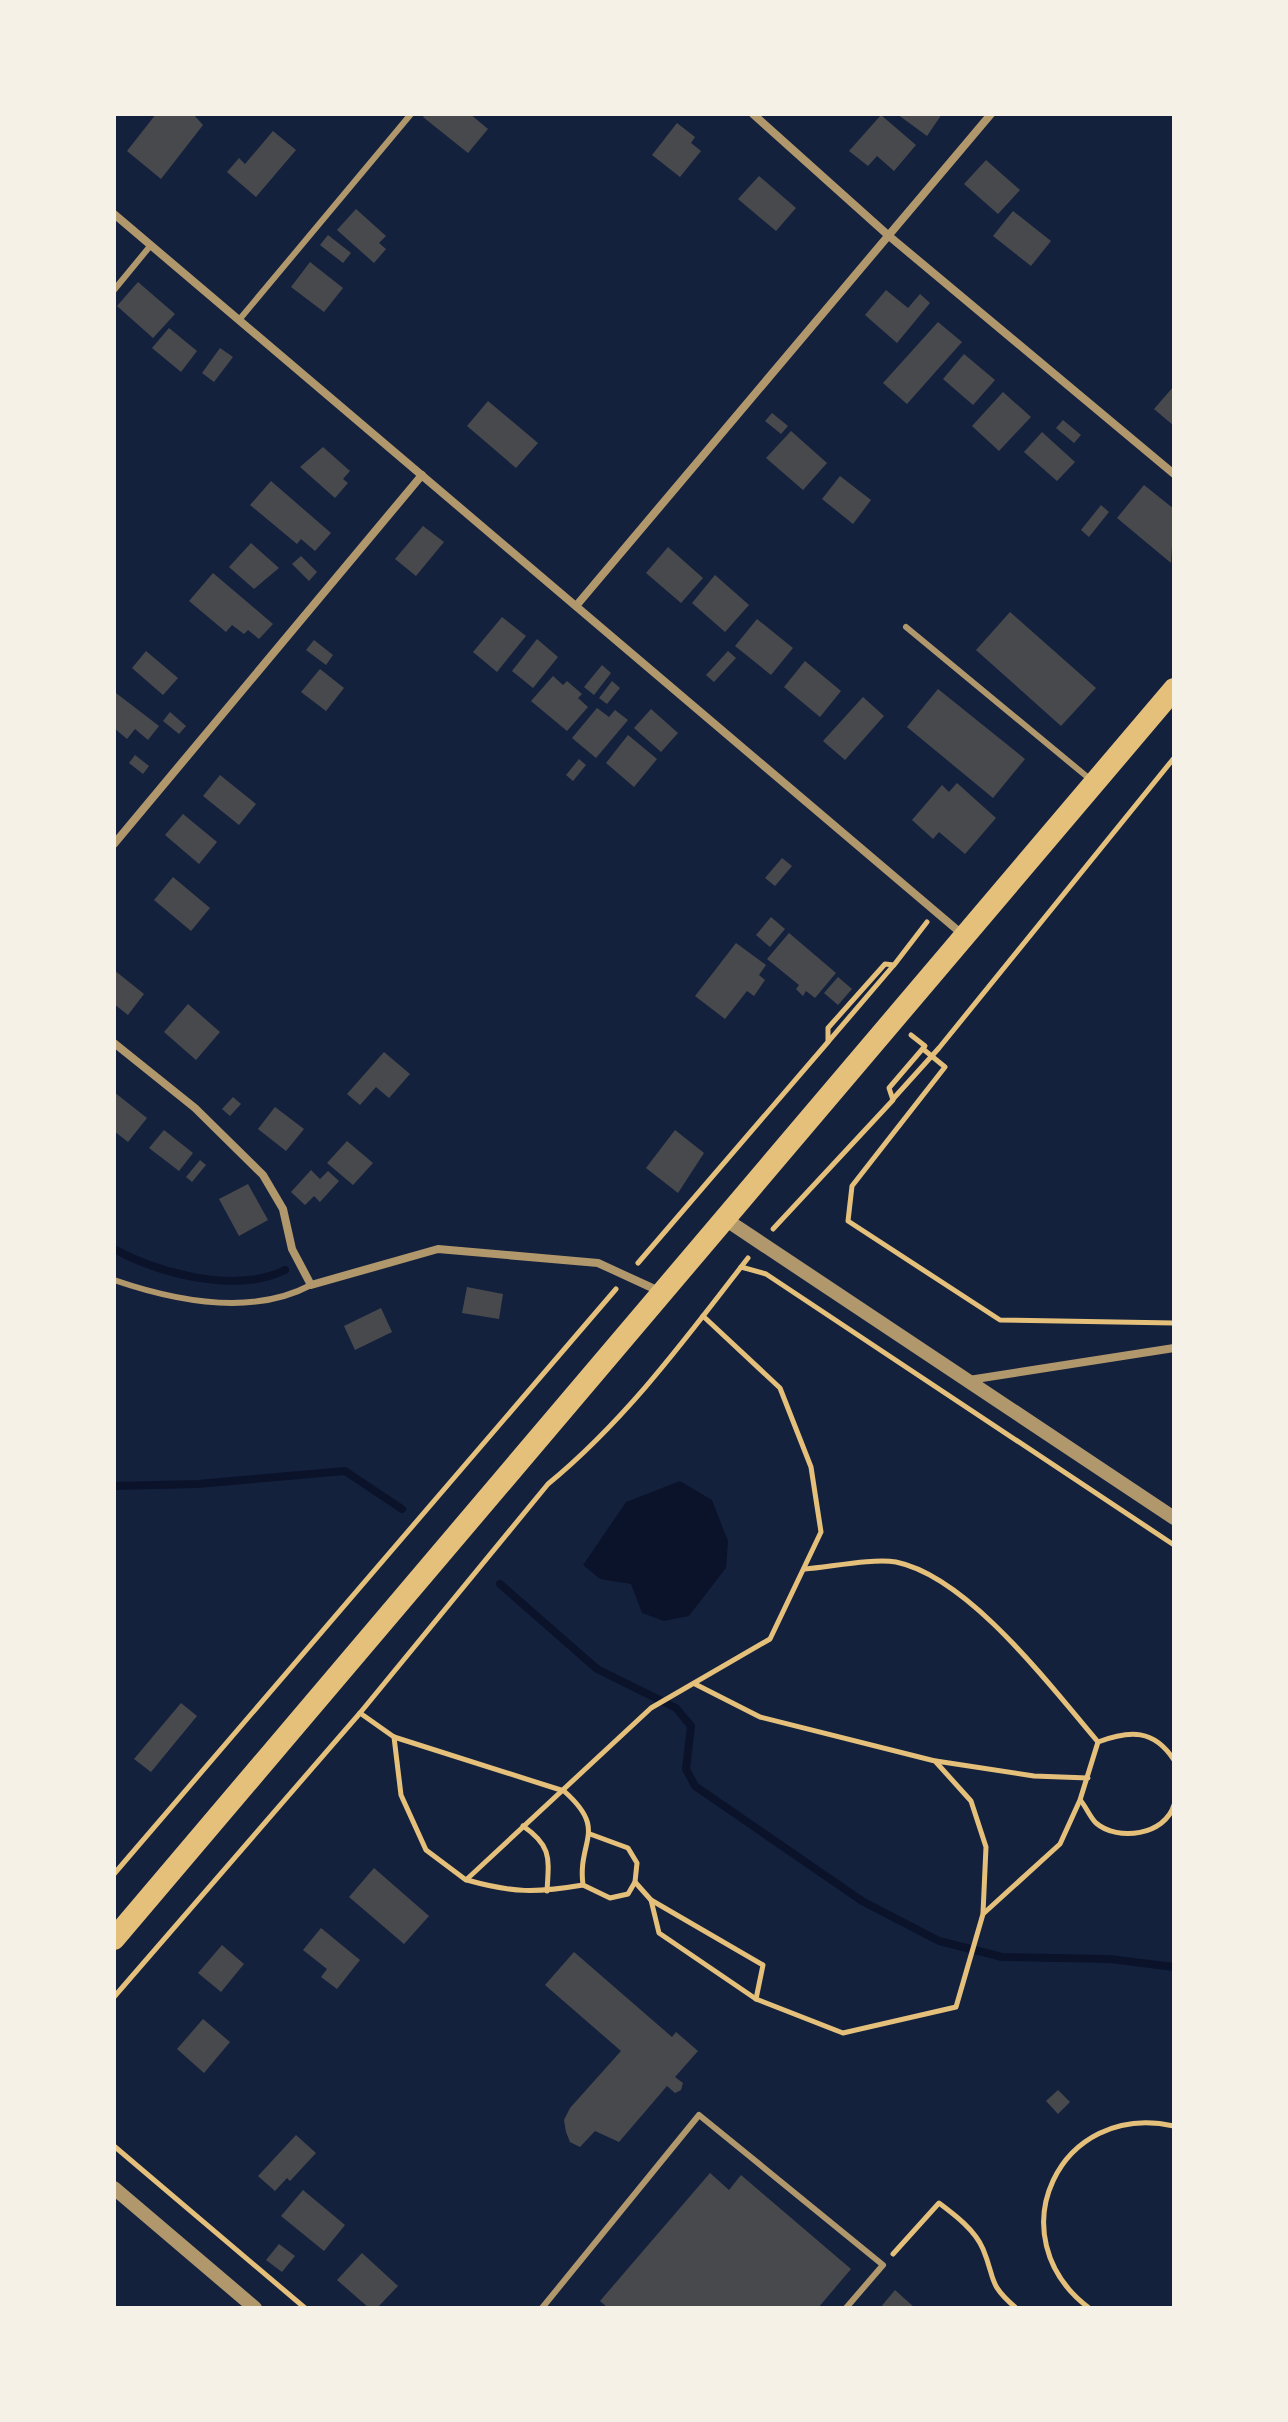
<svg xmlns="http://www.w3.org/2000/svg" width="1288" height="2422" font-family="Bitter,serif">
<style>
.water{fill:#0b132b}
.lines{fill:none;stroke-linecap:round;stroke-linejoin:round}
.stream{stroke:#0b132b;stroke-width:8}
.building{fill:#48494c}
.path{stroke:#e5c07b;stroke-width:5}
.service{stroke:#b1986c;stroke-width:6}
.minor{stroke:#b1986c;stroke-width:8}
.tertiary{stroke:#b1986c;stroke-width:14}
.trunk{stroke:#e5c07b;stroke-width:22}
</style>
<rect width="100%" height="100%" fill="#14213d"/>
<path class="water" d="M 680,1481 L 712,1500 L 728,1541 L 726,1568 L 689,1616 L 664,1621 L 642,1613 L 631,1584 L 600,1579 L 583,1565 L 626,1502 Z"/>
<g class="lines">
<g class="stream">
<path d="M 114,1249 C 160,1274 237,1294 285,1270"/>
<path d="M 114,1486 L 198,1484 L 345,1471 L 402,1509"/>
<path d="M 500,1584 L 597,1669 L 676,1708 L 691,1726 L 686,1769 L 695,1786 L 862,1901 L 939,1941 L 1002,1957 L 1110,1959 L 1174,1967"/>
</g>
</g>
<g class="building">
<path d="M 156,114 L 193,114 L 203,125 L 161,179 L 127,151 Z"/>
<path d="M 426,114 L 470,114 L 488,129 L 468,153 L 423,117 Z"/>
<path d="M 897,114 L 942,114 L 927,136 Z"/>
<path d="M 881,115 L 916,145 L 894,171 L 877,156 L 868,166 L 849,151 Z"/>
<path d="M 677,123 L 695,137 L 691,143 L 701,151 L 680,177 L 652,155 Z"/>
<path d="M 273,131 L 296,150 L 256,197 L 227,172 L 239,158 L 245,164 Z"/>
<path d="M 986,160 L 1020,190 L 998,214 L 964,184 Z"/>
<path d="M 759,176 L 796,208 L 776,231 L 738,199 Z"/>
<path d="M 356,209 L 386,236 L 379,243 L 386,249 L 374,263 L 337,230 Z"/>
<path d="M 1013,211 L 1051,241 L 1031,266 L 993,236 Z"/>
<path d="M 328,235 L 351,253 L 343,263 L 320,245 Z"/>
<path d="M 310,262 L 343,288 L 324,312 L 291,287 Z"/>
<path d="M 138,282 L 175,314 L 153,338 L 117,306 Z"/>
<path d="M 886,290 L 908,308 L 920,294 L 930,303 L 897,343 L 865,315 Z"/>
<path d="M 938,322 L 962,342 L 907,404 L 883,383 Z"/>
<path d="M 169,328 L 197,351 L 181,372 L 152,348 Z"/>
<path d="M 220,348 L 233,357 L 214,382 L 202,373 Z"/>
<path d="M 964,354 L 995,380 L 973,405 L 943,379 Z"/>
<path d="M 1174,386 L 1174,426 L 1154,409 Z"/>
<path d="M 1003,392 L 1031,417 L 999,451 L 972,426 Z"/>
<path d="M 488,401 L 538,443 L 516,468 L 467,426 Z"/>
<path d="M 772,413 L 788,426 L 781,434 L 765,421 Z"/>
<path d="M 1063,420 L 1081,435 L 1074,443 L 1056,428 Z"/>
<path d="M 791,431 L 827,463 L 803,490 L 766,458 Z"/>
<path d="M 1042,432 L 1075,462 L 1057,481 L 1024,452 Z"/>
<path d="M 323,447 L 350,471 L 343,479 L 348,483 L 335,498 L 300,467 Z"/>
<path d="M 840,476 L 871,500 L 853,524 L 822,499 Z"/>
<path d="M 271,481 L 331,533 L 315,551 L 301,539 L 297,544 L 250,505 Z"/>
<path d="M 1144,485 L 1174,509 L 1171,563 L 1117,518 Z"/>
<path d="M 1101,505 L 1109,512 L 1089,537 L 1081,530 Z"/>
<path d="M 423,526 L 444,542 L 416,576 L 395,559 Z"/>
<path d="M 251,543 L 279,568 L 254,589 L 229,567 Z"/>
<path d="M 668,547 L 703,578 L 681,603 L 646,573 Z"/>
<path d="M 301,556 L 317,572 L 309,581 L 292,564 Z"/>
<path d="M 213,573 L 273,624 L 259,639 L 248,630 L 244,634 L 232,625 L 226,632 L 189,601 Z"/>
<path d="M 715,575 L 749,605 L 725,632 L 692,603 Z"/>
<path d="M 1010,612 L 1096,688 L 1061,726 L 976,650 Z"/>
<path d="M 502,617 L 526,636 L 497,672 L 473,652 Z"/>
<path d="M 757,619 L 793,648 L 771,675 L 735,646 Z"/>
<path d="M 537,639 L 558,657 L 533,688 L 512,671 Z"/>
<path d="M 314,640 L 333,655 L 326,665 L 306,650 Z"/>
<path d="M 146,651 L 178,678 L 163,695 L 132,668 Z"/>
<path d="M 728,651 L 736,658 L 714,682 L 706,675 Z"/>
<path d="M 805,661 L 841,691 L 820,717 L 784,687 Z"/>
<path d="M 602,665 L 611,673 L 594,695 L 584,687 Z"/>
<path d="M 320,669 L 344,688 L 326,711 L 301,692 Z"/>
<path d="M 553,676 L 563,685 L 567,681 L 582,694 L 578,698 L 588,707 L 567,731 L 531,701 Z"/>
<path d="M 612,681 L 620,688 L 607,704 L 599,698 Z"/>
<path d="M 938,689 L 1025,759 L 993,798 L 907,727 Z"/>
<path d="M 116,693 L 159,726 L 148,740 L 135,729 L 127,739 L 114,728 Z"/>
<path d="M 863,697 L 884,716 L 845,760 L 823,741 Z"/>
<path d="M 597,708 L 609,717 L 615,710 L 628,720 L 596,758 L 572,738 Z"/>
<path d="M 651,709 L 678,733 L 661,752 L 634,728 Z"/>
<path d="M 170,712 L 186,726 L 179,734 L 163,721 Z"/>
<path d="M 628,735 L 657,759 L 634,787 L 606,763 Z"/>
<path d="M 135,755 L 149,766 L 143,774 L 129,763 Z"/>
<path d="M 579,759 L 586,765 L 573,781 L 566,775 Z"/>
<path d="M 220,775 L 256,804 L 239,825 L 203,796 Z"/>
<path d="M 957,783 L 996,818 L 965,854 L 939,832 L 933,839 L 912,820 L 942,785 L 949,792 Z"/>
<path d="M 183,814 L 217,842 L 199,864 L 165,835 Z"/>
<path d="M 782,858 L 792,866 L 775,886 L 765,878 Z"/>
<path d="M 173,877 L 210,908 L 191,931 L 154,900 Z"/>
<path d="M 771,917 L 785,929 L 770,947 L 756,935 Z"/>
<path d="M 789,933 L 836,973 L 815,998 L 806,991 L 803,996 L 796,989 L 799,985 L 767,959 Z"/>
<path d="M 736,943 L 766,965 L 759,975 L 765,980 L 754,996 L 747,991 L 725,1019 L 695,996 Z"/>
<path d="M 114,970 L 144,994 L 128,1015 L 114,1004 Z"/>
<path d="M 838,977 L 852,989 L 838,1005 L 824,993 Z"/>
<path d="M 188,1004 L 220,1032 L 196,1060 L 164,1032 Z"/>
<path d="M 384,1052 L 410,1074 L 389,1098 L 376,1087 L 360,1105 L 347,1094 Z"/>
<path d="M 114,1092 L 147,1118 L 128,1142 L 114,1131 Z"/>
<path d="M 233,1097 L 241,1104 L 230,1116 L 222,1109 Z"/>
<path d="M 275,1107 L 304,1129 L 286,1151 L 258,1129 Z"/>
<path d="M 164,1130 L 193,1153 L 179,1171 L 149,1148 Z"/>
<path d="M 675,1130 L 704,1153 L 678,1193 L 646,1168 Z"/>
<path d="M 347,1141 L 373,1163 L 353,1185 L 327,1163 Z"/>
<path d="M 200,1160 L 206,1165 L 192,1182 L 186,1177 Z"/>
<path d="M 311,1170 L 320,1179 L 328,1171 L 339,1181 L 320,1202 L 314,1196 L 305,1205 L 291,1192 Z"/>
<path d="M 248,1184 L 268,1220 L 239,1236 L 219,1199 Z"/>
<path d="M 467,1287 L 503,1294 L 499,1319 L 462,1313 Z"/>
<path d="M 381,1308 L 392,1332 L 355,1350 L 344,1326 Z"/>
<path d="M 181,1703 L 197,1716 L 151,1772 L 134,1759 Z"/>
<path d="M 374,1868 L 429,1916 L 404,1944 L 349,1897 Z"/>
<path d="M 321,1928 L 360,1960 L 337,1989 L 321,1977 L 327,1969 L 303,1950 Z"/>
<path d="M 222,1945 L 244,1964 L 221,1992 L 198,1973 Z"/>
<path d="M 574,1952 L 672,2037 L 676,2032 L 698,2051 L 675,2077 L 683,2083 L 681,2090 L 675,2093 L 667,2086 L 619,2142 L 595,2131 L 580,2147 L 570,2142 L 566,2132 L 564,2120 L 570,2108 L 621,2051 L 545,1985 Z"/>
<path d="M 203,2019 L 230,2042 L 204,2073 L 177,2049 Z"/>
<path d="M 1058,2090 L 1070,2102 L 1058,2114 L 1046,2101 Z"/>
<path d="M 296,2135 L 316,2153 L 290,2181 L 287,2178 L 275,2191 L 258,2176 Z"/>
<path d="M 710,2173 L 729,2190 L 741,2175 L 851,2269 L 818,2308 L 608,2308 L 600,2301 Z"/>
<path d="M 303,2190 L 345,2225 L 324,2251 L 281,2216 Z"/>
<path d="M 279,2244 L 295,2256 L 282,2272 L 266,2260 Z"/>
<path d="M 362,2253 L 398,2286 L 377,2308 L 369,2308 L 337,2280 Z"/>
<path d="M 895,2290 L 915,2308 L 880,2308 Z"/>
</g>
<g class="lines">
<g class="path">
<path d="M 828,1042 L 893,966"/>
<path d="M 923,1049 L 945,1067 L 852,1186 L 848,1221 L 1000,1320 L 1174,1323"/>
<path d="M 893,1099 L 939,1048 L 1174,758"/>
<path d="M 773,1229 L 893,1100 L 889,1088 L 925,1046 L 911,1035"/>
<path d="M 638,1263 L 828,1042 L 828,1028 L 885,964 L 894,965 L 927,922"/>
<path d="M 741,1267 L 766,1274 L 1174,1545"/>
<path d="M 695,1684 L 760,1717 L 935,1761 L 971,1801 L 986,1847 L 983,1913"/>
<path d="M 360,1713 L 394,1737 L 564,1791 C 609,1831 577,1840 583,1885 L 610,1898 L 628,1894 L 635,1882"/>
<path d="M 394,1737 L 401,1795 L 426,1850 L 466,1880 L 651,1708 L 770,1639 L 821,1532 L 811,1467 L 780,1388 L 703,1316"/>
<path d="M 1098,1742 C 1130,1730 1154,1729 1174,1760"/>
<path d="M 936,1761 L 1034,1776 L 1088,1778"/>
<path d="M 1081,1801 C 1086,1807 1090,1817 1096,1823 C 1118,1842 1165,1835 1174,1805"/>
<path d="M 523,1826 C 552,1846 549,1858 547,1891"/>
<path d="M 590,1834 L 628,1848 L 637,1863 L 635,1882 L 651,1900 L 763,1965 L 756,1999"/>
<path d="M 114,1874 L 616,1289"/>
<path d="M 467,1880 C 513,1893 536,1893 583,1885"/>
<path d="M 651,1900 L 659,1933 L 756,1999 L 843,2033 L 956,2007 L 983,1914 L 1060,1844 L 1080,1800 L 1098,1742 C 1051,1687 969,1577 896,1562 C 873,1558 830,1567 805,1569"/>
<path d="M 114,1997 L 360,1713 L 548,1484 C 626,1420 687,1337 748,1258"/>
<path d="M 114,2146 L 305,2308"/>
<path d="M 893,2254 L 939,2203 C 955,2215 975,2230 983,2249 C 996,2280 987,2283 1016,2308"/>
<path d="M 1089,2308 C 995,2237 1059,2100 1174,2126"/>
</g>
<g class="service">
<path d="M 114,290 L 151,245"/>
<path d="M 239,320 L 411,114"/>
<path d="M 906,627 L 1091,780"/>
<path d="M 114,1280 C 175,1301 251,1317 311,1285"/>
<path d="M 542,2308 L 699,2115 L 883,2265 L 846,2308"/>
</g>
<g class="minor">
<path d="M 753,114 L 889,236 L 1174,474"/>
<path d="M 114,214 L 962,934"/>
<path d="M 576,606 L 991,114"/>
<path d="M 114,844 L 422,475"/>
<path d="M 114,1043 L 195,1108 L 263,1175 L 283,1209 L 292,1249 L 311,1285 L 438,1249 L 598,1263 L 659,1291"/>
<path d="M 969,1380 L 1174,1348"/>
</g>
<g class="tertiary">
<path d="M 725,1219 L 1174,1518"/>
<path d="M 114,2188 L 255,2308"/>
</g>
<path class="trunk" d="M 114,1939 L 1174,689"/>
</g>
<rect width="1288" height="2422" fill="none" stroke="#f6f1e7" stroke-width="232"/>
</svg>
